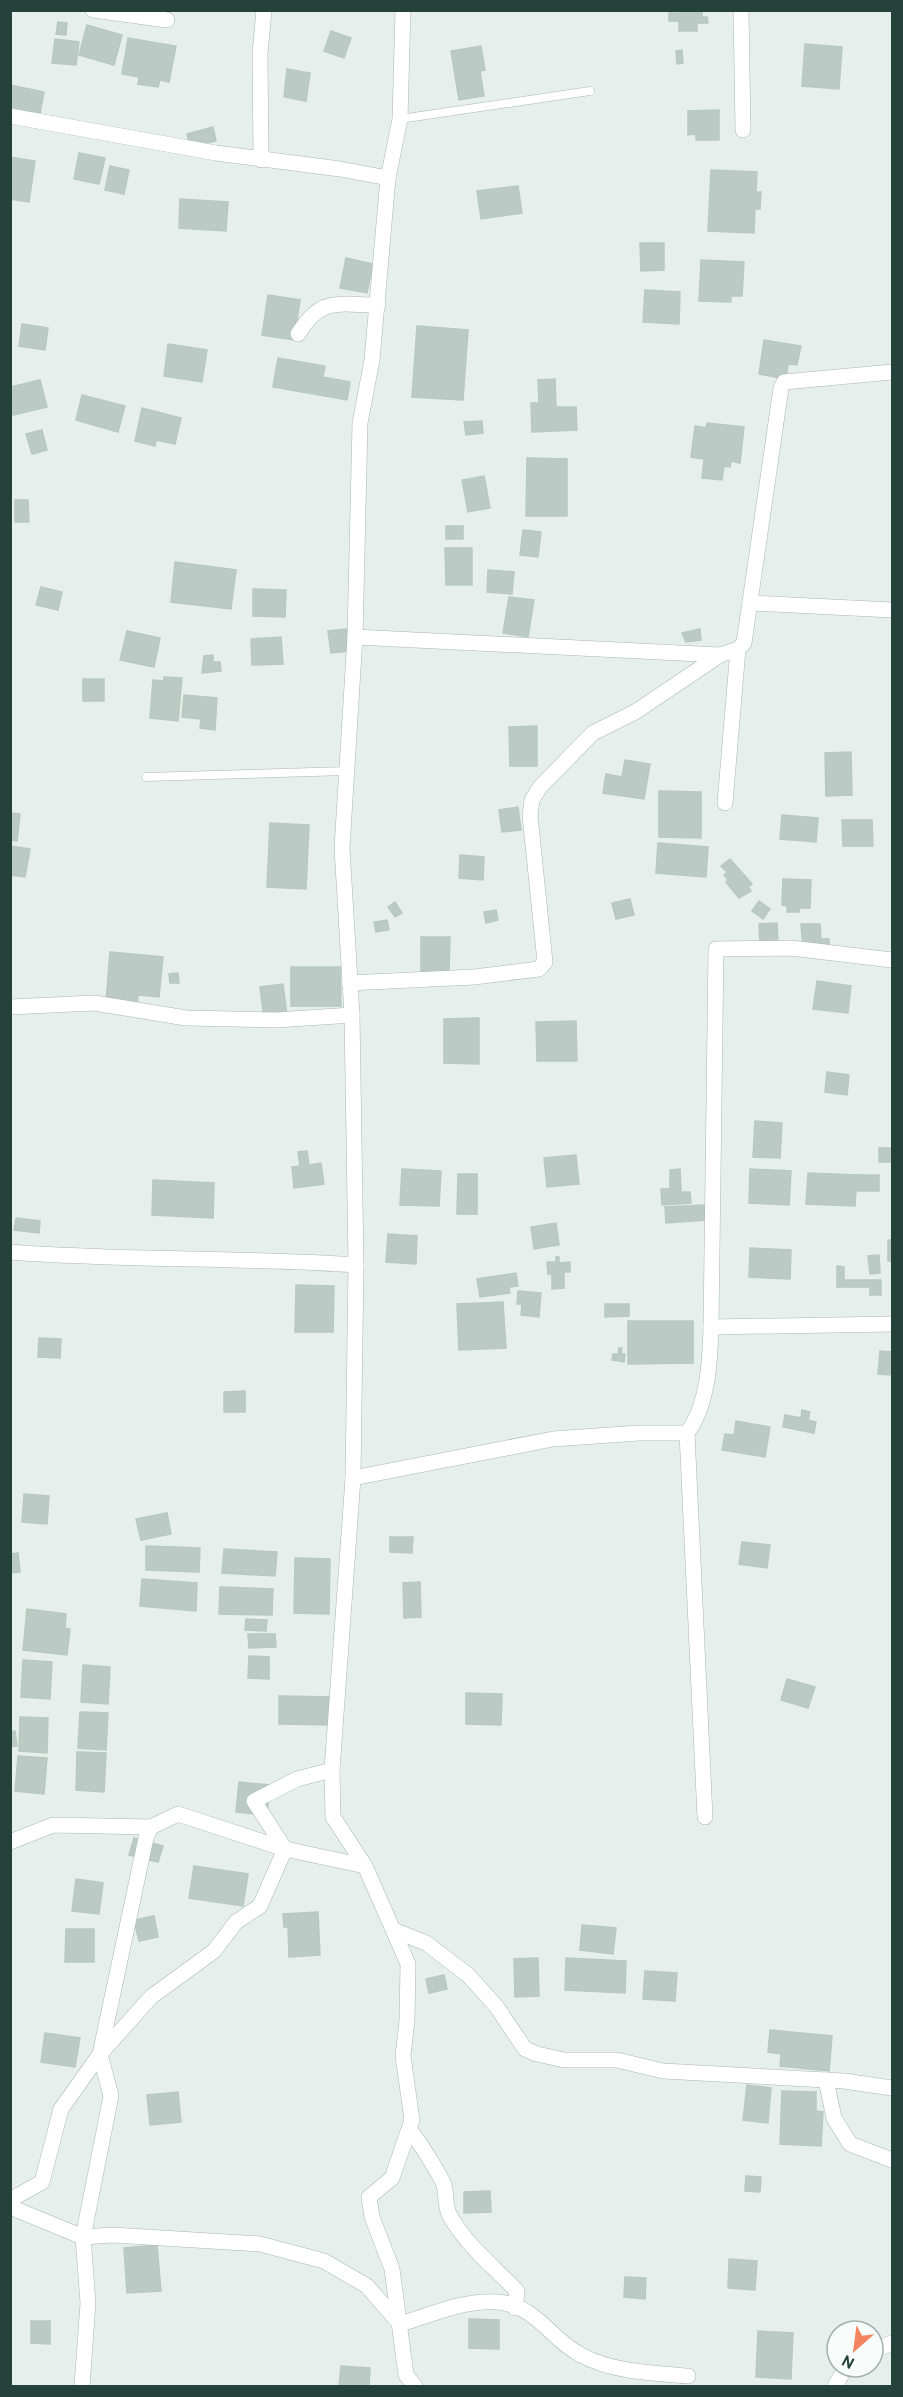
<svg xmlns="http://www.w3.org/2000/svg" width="903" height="2397" font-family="Overpass,sans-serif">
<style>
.building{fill:#bbcac4;stroke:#b8c9c2;stroke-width:1.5}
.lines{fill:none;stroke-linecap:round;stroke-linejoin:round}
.lane-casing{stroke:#a8b8b2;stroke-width:9}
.street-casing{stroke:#a8b8b2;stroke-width:16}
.lane{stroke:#fff;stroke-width:8}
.street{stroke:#fff;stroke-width:15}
</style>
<rect width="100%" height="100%" fill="#e6efeb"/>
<g class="building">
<path d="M 687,10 L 702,10 L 702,17 L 707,17 L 708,23 L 697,23 L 697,31 L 679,31 L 679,21 L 669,21 L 669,13 L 687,13 Z"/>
<path d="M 58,22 L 67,23 L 66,35 L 56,34 Z"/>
<path d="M 87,25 L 122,35 L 114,65 L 79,55 Z"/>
<path d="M 331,31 L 351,38 L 344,58 L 324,51 Z"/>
<path d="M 128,38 L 176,46 L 169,82 L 160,80 L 158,87 L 138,84 L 139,77 L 122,74 Z"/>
<path d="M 55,39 L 79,42 L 76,65 L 52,63 Z"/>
<path d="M 805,44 L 842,47 L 839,89 L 802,86 Z"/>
<path d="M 481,46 L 485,70 L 480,71 L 484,96 L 459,100 L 451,51 Z"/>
<path d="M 682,50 L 683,63 L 677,64 L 676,51 Z"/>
<path d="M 287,69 L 310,73 L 306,101 L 284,97 Z"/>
<path d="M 10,85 L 44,92 L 39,119 L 10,114 Z"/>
<path d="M 719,110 L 719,140 L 696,140 L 696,134 L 688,135 L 688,111 Z"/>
<path d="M 213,127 L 216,141 L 190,147 L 187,134 Z"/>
<path d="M 79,153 L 105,158 L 99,184 L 74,179 Z"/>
<path d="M 10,157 L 35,161 L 29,202 L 10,199 Z"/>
<path d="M 110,166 L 129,170 L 124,194 L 105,190 Z"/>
<path d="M 711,170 L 757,172 L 756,192 L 761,192 L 760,209 L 755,209 L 754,233 L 708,231 Z"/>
<path d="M 518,186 L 522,213 L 481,219 L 477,191 Z"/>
<path d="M 180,199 L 228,202 L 226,231 L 179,228 Z"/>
<path d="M 640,243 L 664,243 L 664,270 L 641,271 Z"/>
<path d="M 346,258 L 373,264 L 367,293 L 340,288 Z"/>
<path d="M 701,260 L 744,262 L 742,296 L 731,296 L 731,302 L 699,301 Z"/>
<path d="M 645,290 L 680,292 L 679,324 L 643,322 Z"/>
<path d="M 268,295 L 300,300 L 294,340 L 262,335 Z"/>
<path d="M 22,324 L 48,328 L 45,350 L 19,346 Z"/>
<path d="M 417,326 L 468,330 L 463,400 L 412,397 Z"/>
<path d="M 764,340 L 801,346 L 797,365 L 788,364 L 786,379 L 759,374 Z"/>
<path d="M 168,344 L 207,350 L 202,382 L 164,376 Z"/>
<path d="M 278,358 L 325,366 L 323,377 L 350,382 L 347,400 L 273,387 Z"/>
<path d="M 555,379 L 556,407 L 576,407 L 577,430 L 532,432 L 531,403 L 539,403 L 538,380 Z"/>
<path d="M 40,380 L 47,407 L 13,415 L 10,387 Z"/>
<path d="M 82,395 L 125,406 L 118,432 L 76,420 Z"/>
<path d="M 142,408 L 181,418 L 175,444 L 156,440 L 155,446 L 135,441 Z"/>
<path d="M 482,421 L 483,433 L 466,435 L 464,422 Z"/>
<path d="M 707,423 L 744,427 L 740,463 L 731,461 L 730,467 L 724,466 L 722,480 L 702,478 L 704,459 L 691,457 L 695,426 L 706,428 Z"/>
<path d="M 42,430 L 47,450 L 32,454 L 26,434 Z"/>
<path d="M 527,458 L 567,459 L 567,516 L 526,516 Z"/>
<path d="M 484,476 L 490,508 L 468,512 L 462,480 Z"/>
<path d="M 15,500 L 28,500 L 29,522 L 15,522 Z"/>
<rect x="446" y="526" width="17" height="13"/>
<path d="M 523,530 L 541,532 L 538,557 L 520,555 Z"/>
<path d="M 445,548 L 472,548 L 472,585 L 446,585 Z"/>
<path d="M 175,562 L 236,570 L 231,609 L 171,602 Z"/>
<path d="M 488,570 L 514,572 L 512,594 L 487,592 Z"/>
<path d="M 41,587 L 62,592 L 58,610 L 36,605 Z"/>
<path d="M 253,589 L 286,590 L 285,617 L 253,616 Z"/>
<path d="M 509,597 L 534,600 L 528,637 L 503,633 Z"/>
<path d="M 346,629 L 349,651 L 331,653 L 328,631 Z"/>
<path d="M 700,629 L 701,640 L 686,642 L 682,633 Z"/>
<path d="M 127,631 L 160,638 L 154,667 L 120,660 Z"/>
<path d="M 281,637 L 283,664 L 252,665 L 251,639 Z"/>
<path d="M 213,655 L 213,662 L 220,662 L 221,671 L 202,673 L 204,656 Z"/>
<path d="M 164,677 L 182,678 L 178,721 L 150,718 L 153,680 L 164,681 Z"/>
<rect x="83" y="679" width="21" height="22"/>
<path d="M 184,695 L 217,698 L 215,730 L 200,728 L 201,719 L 182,717 Z"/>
<path d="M 537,726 L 537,766 L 510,766 L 509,727 Z"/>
<path d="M 851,752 L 852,795 L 826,796 L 825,753 Z"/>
<path d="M 625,760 L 650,764 L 644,799 L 603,793 L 606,774 L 622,777 Z"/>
<path d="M 659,791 L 701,792 L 701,838 L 659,837 Z"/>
<path d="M 518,807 L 521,830 L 502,832 L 499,810 Z"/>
<path d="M 10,813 L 20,814 L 17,841 L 10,840 Z"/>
<path d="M 782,815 L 818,818 L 816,842 L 780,839 Z"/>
<path d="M 842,820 L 872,820 L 873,846 L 843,846 Z"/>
<path d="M 270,823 L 309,825 L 306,889 L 267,887 Z"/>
<path d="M 658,843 L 708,847 L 706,877 L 656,873 Z"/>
<path d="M 10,846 L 30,849 L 25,877 L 10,875 Z"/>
<path d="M 460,855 L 484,857 L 483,880 L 459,878 Z"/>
<path d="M 730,859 L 752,884 L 748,887 L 751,891 L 739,898 L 726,882 L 728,880 L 724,875 L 727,872 L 721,866 Z"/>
<path d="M 783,879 L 811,880 L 810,908 L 799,908 L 799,912 L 787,912 L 787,906 L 782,905 Z"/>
<path d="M 630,899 L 634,915 L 616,919 L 612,903 Z"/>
<path d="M 759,901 L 770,909 L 763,919 L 752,911 Z"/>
<path d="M 395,902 L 402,913 L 395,917 L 388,907 Z"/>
<path d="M 496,910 L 498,920 L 486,923 L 484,912 Z"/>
<path d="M 387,920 L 389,930 L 376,932 L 374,922 Z"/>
<path d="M 777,923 L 778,945 L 760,945 L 759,924 Z"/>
<path d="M 801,924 L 820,924 L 821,939 L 829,939 L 829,946 L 803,948 Z"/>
<path d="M 421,937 L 450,937 L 449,973 L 421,974 Z"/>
<path d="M 110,952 L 163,957 L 159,997 L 138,995 L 137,1005 L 106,1002 Z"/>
<path d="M 291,967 L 340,967 L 341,1006 L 291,1006 Z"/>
<path d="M 178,973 L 179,983 L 170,983 L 169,974 Z"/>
<path d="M 817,981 L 851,986 L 848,1013 L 813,1009 Z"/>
<path d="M 283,984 L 287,1016 L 264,1019 L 260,987 Z"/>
<path d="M 479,1018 L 479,1064 L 444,1063 L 444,1019 Z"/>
<path d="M 576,1021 L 577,1061 L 537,1061 L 536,1022 Z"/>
<path d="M 827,1072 L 849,1075 L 847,1095 L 825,1092 Z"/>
<path d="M 755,1121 L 782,1123 L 780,1158 L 753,1157 Z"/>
<rect x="879" y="1148" width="13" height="14"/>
<path d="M 307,1151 L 309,1165 L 321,1163 L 324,1184 L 294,1188 L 292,1167 L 300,1166 L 298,1152 Z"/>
<path d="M 576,1155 L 579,1184 L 547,1187 L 544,1158 Z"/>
<path d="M 402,1169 L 441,1171 L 439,1206 L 400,1205 Z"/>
<path d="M 680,1169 L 681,1192 L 690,1192 L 691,1203 L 662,1205 L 661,1189 L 670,1189 L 670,1170 Z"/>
<path d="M 750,1169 L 791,1171 L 789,1205 L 749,1203 Z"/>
<path d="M 808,1173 L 857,1175 L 855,1206 L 806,1204 Z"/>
<path d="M 458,1174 L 477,1174 L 477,1214 L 457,1214 Z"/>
<path d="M 857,1175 L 879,1175 L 879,1191 L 856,1191 Z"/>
<path d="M 153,1180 L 214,1183 L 213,1218 L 152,1215 Z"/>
<path d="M 704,1205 L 705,1220 L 666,1223 L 665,1207 Z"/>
<path d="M 16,1218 L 40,1221 L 39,1233 L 14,1230 Z"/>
<path d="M 556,1223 L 559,1245 L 534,1249 L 531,1227 Z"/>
<path d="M 388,1234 L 417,1236 L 416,1264 L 386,1262 Z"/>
<rect x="888" y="1240" width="4" height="21"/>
<path d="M 750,1248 L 791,1250 L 790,1279 L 749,1277 Z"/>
<path d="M 879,1255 L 880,1273 L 870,1274 L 868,1256 Z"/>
<path d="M 556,1257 L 559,1257 L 559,1263 L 570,1262 L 570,1272 L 564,1272 L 564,1288 L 552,1289 L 552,1274 L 548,1274 L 547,1262 L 556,1262 Z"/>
<path d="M 837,1266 L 844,1267 L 844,1280 L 881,1280 L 881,1295 L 870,1295 L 870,1287 L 837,1287 Z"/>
<path d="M 516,1273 L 518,1286 L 509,1287 L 510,1293 L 480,1297 L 477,1279 Z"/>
<path d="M 296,1285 L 334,1286 L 333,1332 L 295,1332 Z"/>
<path d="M 518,1291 L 541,1293 L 539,1317 L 521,1315 L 522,1304 L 517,1304 Z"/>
<path d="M 503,1302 L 506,1348 L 459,1350 L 457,1304 Z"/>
<path d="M 605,1304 L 629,1304 L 629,1316 L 605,1317 Z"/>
<path d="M 628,1321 L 693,1321 L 693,1363 L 628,1364 Z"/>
<path d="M 39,1338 L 61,1339 L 60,1358 L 38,1357 Z"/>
<path d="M 619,1348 L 622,1348 L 621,1354 L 625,1354 L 624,1362 L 612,1360 L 613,1354 L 618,1354 Z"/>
<path d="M 880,1351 L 892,1352 L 892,1375 L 878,1374 Z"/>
<path d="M 245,1391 L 245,1412 L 224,1412 L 224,1392 Z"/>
<path d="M 802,1410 L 810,1412 L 808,1420 L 816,1422 L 814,1433 L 783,1427 L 785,1415 L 801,1418 Z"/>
<path d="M 736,1421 L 770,1427 L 765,1457 L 722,1450 L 725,1434 L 734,1435 Z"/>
<path d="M 24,1494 L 49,1496 L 47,1524 L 22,1522 Z"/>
<path d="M 167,1513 L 171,1534 L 141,1540 L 136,1519 Z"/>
<path d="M 390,1537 L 413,1537 L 412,1553 L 390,1552 Z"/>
<path d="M 742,1542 L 770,1545 L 767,1568 L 739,1564 Z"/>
<path d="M 146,1546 L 200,1548 L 199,1572 L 146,1570 Z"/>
<path d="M 224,1549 L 277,1552 L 275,1576 L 222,1573 Z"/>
<path d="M 18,1553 L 20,1572 L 10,1573 L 10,1554 Z"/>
<path d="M 295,1558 L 330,1559 L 329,1614 L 294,1613 Z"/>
<path d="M 142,1579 L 197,1583 L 196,1611 L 140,1606 Z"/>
<path d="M 420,1582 L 421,1617 L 404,1618 L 403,1583 Z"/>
<path d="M 220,1587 L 273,1589 L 272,1615 L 219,1614 Z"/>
<path d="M 27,1609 L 66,1614 L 65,1628 L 70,1629 L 67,1655 L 23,1650 Z"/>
<path d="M 246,1619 L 267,1620 L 266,1631 L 245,1630 Z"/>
<path d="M 248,1634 L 275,1634 L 276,1647 L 249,1648 Z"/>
<path d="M 249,1656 L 269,1657 L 269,1679 L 248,1678 Z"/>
<path d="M 23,1660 L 52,1662 L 50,1699 L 21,1697 Z"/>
<path d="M 83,1665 L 110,1667 L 108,1704 L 81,1702 Z"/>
<path d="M 787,1679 L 815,1687 L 808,1708 L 781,1700 Z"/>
<path d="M 466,1693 L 502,1694 L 501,1725 L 466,1724 Z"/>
<path d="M 279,1696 L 338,1697 L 338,1725 L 279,1724 Z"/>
<path d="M 80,1712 L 108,1713 L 106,1750 L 78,1748 Z"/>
<path d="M 20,1717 L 48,1718 L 47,1753 L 19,1751 Z"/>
<path d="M 15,1731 L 17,1746 L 10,1747 L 10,1732 Z"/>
<path d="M 77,1752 L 106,1753 L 104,1792 L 76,1790 Z"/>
<path d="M 18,1756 L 47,1758 L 44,1794 L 15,1791 Z"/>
<path d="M 239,1782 L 270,1785 L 267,1815 L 236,1812 Z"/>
<path d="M 134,1838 L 163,1846 L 158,1862 L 129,1855 Z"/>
<path d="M 194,1866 L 248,1874 L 243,1906 L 189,1898 Z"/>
<path d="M 76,1879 L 103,1883 L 99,1914 L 72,1911 Z"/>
<path d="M 318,1912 L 320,1955 L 289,1957 L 288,1927 L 284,1927 L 283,1914 Z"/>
<path d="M 154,1916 L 158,1937 L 139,1941 L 134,1920 Z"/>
<path d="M 582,1925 L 616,1928 L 613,1954 L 580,1950 Z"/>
<path d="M 66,1929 L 94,1929 L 94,1962 L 65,1962 Z"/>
<path d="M 538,1958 L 539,1996 L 515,1997 L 514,1959 Z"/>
<path d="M 566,1958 L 626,1961 L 625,1993 L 565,1990 Z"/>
<path d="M 645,1971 L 677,1973 L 675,2001 L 643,1999 Z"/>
<path d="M 444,1975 L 447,1989 L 429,1993 L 426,1979 Z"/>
<path d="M 770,2030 L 832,2036 L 829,2071 L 780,2066 L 781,2054 L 768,2052 Z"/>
<path d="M 45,2033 L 80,2038 L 75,2067 L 41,2062 Z"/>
<path d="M 747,2085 L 771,2088 L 768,2123 L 743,2120 Z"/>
<path d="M 782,2091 L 816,2092 L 816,2111 L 823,2112 L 821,2146 L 780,2144 Z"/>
<path d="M 178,2092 L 181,2122 L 150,2125 L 147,2095 Z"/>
<path d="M 746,2176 L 761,2177 L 760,2192 L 745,2191 Z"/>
<path d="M 490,2191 L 491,2212 L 464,2213 L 464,2192 Z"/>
<path d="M 157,2245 L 161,2291 L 127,2293 L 124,2248 Z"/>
<path d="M 729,2259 L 757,2261 L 755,2290 L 728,2288 Z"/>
<path d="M 625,2277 L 646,2278 L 645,2299 L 624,2297 Z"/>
<path d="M 469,2319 L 499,2320 L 499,2349 L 469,2348 Z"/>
<path d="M 31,2321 L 50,2321 L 50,2344 L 31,2343 Z"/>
<path d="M 758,2331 L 793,2333 L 791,2379 L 756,2377 Z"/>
<path d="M 341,2366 L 370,2368 L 369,2386 L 339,2386 Z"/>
</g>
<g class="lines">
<defs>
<g id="lane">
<path d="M 400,119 L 590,91"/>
<path d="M 146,777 L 347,771"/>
</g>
<g id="street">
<path d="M 93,10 L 167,20"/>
<path d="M 403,10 L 400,119 L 388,178 L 372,360 L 360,423 L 355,637 L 342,848 L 352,1015 L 356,1265 L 353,1478 L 332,1770 L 333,1817 L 365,1866 L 408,1964 L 407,2020 L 403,2056 L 412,2120 L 392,2178 L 369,2197 L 372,2217 L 392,2269 L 406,2375 L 415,2386"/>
<path d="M 741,10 L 743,130"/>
<path d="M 10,116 L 216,153 L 340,169 L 388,178"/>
<path d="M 261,160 L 260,54 L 264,10"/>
<path d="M 298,334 C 321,296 338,305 378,305"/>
<path d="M 750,603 L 892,610"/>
<path d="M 355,637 L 720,655"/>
<path d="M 725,803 L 738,649"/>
<path d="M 892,960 L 791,948 L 716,949 L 711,1327 L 892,1324"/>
<path d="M 349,983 L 474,977 L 539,969 L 545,962 L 530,816 L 532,800 L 540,787 L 593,733 L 635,712 L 720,655 L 738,649 L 744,643 L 781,388 L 784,382 L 892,372"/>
<path d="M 10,1007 L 94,1003 L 186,1018 L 276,1020 L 352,1015"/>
<path d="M 10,1252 C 125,1261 241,1257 356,1265"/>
<path d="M 353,1478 L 553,1439 L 639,1433 L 687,1433"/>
<path d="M 705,1817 L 687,1433 C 708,1405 710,1362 711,1327"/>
<path d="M 10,1842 L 53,1825 L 151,1827"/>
<path d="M 396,1931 L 426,1943 L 468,1975 L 496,2006 L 525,2049 L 537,2054 L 564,2060 L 617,2060 L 663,2071 L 844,2081 L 892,2088"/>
<path d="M 826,2080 L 834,2118 L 850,2144 L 892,2160"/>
<path d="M 410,2131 C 416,2136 442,2178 444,2185 C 447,2196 444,2204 450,2216 C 467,2246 494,2267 517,2291 L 515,2308"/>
<path d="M 10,2200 L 42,2182 L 61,2109 L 100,2054 L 151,1997 L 214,1951 L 236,1922 L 260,1906 L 285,1849 L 254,1801 L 297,1779 L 332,1770"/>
<path d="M 10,2207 L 83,2237 L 113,2235 L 260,2244 L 324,2261 L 367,2286 L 400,2324 C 431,2315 465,2299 498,2302 C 537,2306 550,2339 581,2355 C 612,2372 653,2373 688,2376"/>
<path d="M 873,2351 L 892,2343"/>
<path d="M 82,2386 L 88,2303 L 83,2237 L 111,2096 L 100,2054 L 146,1838 L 151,1827 L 178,1814 L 285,1849 L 365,1866"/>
<path d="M 835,2386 L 846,2367"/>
</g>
</defs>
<use href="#lane" class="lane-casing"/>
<use href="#street" class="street-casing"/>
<use href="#lane" class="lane"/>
<use href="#street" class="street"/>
</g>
<rect width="903" height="2397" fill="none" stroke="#24423a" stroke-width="24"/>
<g transform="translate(855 2349) rotate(208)"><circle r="28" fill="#f7fbf9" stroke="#a3b1ad" stroke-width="1.5"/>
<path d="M0-4.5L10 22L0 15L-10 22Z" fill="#f4845f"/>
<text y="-9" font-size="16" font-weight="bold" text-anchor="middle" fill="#24423a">N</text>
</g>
</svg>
